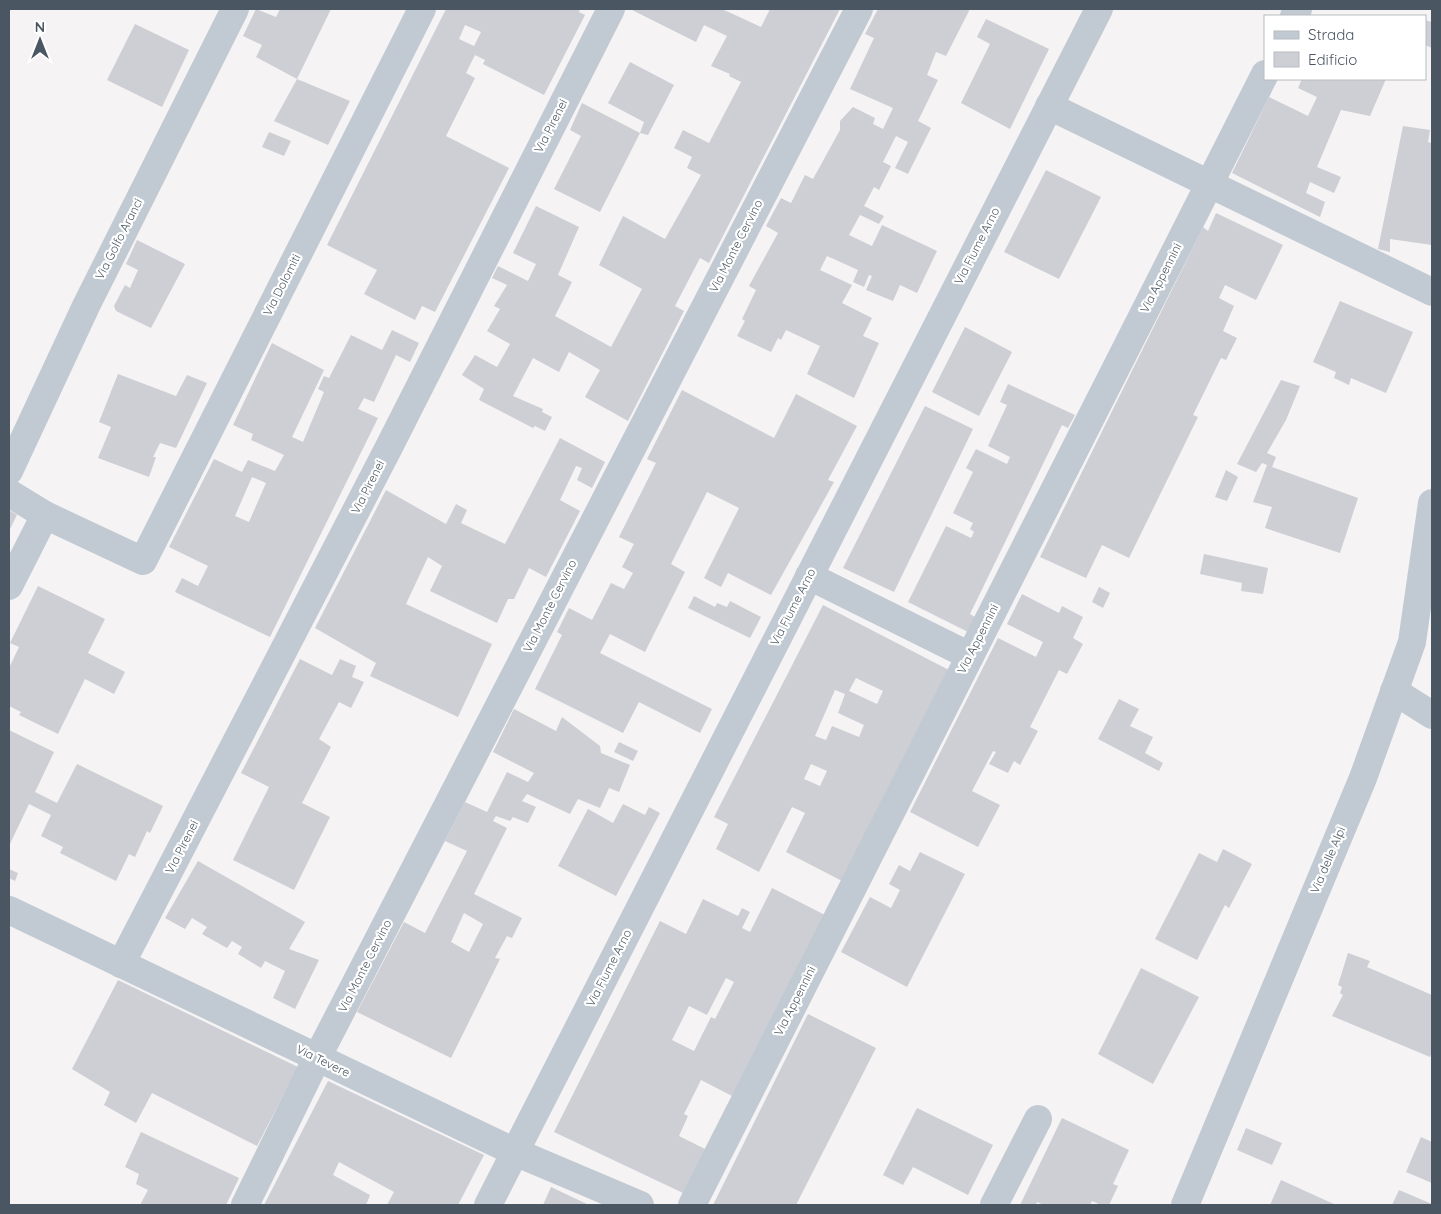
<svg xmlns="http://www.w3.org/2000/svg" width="1441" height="1214" font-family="Quicksand,sans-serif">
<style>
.building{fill:#cdcfd5;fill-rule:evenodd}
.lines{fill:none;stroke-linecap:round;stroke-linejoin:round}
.minor{stroke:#c1cad2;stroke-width:28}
.labels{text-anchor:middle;stroke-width:4.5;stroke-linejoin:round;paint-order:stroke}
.street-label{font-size:12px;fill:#4a5661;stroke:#fff}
</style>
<rect width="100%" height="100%" fill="#f5f3f3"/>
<g class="building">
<path d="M 256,9 L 276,17 L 280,9 L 331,9 L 297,79 L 256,57 L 262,45 L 243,36 Z"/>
<path d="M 446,9 L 580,9 L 579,12 L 585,15 L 544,95 L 483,64 L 485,60 L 475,55 L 466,73 L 475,78 L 446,136 L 509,168 L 435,312 L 422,306 L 415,320 L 364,294 L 377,270 L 327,245 ZM 465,25 L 481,32 L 474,46 L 459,39 Z"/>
<path d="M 630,9 L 722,9 L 761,27 L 770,9 L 840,9 L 709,263 L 700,258 L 675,306 L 684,311 L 628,421 L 585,397 L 600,370 L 569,352 L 559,372 L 533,358 L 513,396 L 543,409 L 542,412 L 552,417 L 545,431 L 535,426 L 533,428 L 479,400 L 484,389 L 462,375 L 475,355 L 497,367 L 510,344 L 487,331 L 500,309 L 494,306 L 507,285 L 492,278 L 498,266 L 528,281 L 536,264 L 513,253 L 536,206 L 579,227 L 558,275 L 572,282 L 555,316 L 611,347 L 642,289 L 599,265 L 623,216 L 665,239 L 701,175 L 687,168 L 692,157 L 674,148 L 683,130 L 709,143 L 741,82 L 729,76 L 730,74 L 711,66 L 727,36 L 704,25 L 696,42 Z"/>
<path d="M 878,9 L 970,9 L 946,56 L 936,52 L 927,75 L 938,80 L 918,121 L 931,128 L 908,174 L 895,168 L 908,142 L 896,136 L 883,162 L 891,166 L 879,190 L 874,187 L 864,206 L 884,216 L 879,224 L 860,215 L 849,235 L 872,246 L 882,225 L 937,251 L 917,293 L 900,285 L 893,301 L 866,290 L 872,276 L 869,275 L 864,287 L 853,282 L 858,270 L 827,256 L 820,270 L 852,285 L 842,303 L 872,318 L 863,336 L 879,343 L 854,398 L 807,374 L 820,346 L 786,330 L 781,340 L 778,338 L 771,352 L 737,336 L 745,321 L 742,319 L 756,290 L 749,286 L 778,233 L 766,226 L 781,198 L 791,203 L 805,175 L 813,179 L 840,130 L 840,121 L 853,107 L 875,118 L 873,124 L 883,129 L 893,108 L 850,89 L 874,38 L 865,34 Z"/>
<path d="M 986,19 L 1049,49 L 1010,129 L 961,103 L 990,44 L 977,37 Z"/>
<path d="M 1425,20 L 1432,22 L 1432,48 L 1425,45 Z"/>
<path d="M 135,24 L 189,50 L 162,107 L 107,80 Z"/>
<path d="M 630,62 L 674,85 L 648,135 L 640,133 L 600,212 L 554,189 L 581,136 L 570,130 L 582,103 L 640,133 L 644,122 L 608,103 Z"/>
<path d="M 297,79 L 350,101 L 328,145 L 274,121 Z"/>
<path d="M 1302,79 L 1386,79 L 1370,116 L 1341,110 L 1317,167 L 1341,177 L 1334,193 L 1310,182 L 1306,193 L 1325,202 L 1320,217 L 1232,173 L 1269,97 L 1308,116 L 1317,97 L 1298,88 Z"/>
<path d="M 1403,126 L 1430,130 L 1428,142 L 1432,143 L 1432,245 L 1390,239 L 1390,252 L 1378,249 Z"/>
<path d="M 269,132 L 291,141 L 284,156 L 262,147 Z"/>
<path d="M 1046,170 L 1101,197 L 1059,279 L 1004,252 Z"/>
<path d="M 1216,213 L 1283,245 L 1256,300 L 1225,285 L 1219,298 L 1234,306 L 1223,331 L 1237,338 L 1226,360 L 1221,358 L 1193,415 L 1198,417 L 1129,558 L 1102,545 L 1086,578 L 1040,557 L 1203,227 L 1208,231 Z"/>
<path d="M 137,240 L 185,264 L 151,328 L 116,311 L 114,306 L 125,285 L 130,288 L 138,270 L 126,264 Z"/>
<path d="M 1340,301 L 1413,332 L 1386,393 L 1351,378 L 1349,385 L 1334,378 L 1336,372 L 1313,362 Z"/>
<path d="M 965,327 L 1012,352 L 979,416 L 932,392 Z"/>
<path d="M 392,330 L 419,343 L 410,362 L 396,355 L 374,402 L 364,398 L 358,409 L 378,418 L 270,637 L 175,592 L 182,578 L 198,586 L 208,566 L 169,547 L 214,459 L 242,472 L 248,460 L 275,471 L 284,455 L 251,440 L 253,434 L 233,425 L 272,343 L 324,370 L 292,437 L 303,442 L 324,392 L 318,389 L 324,376 L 329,378 L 351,335 L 382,350 ZM 252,477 L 266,483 L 249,522 L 235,516 Z"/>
<path d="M 118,374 L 176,396 L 187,375 L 207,383 L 176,448 L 160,443 L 153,457 L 156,457 L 149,477 L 98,458 L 111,427 L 99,422 Z"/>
<path d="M 1281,380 L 1300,386 L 1286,420 L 1267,453 L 1276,457 L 1272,467 L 1358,498 L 1340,553 L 1265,528 L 1272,507 L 1253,502 L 1267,465 L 1262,463 L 1256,472 L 1237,464 Z"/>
<path d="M 1008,384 L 1075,415 L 1068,428 L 1062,425 L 970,614 L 975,617 L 968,632 L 908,602 L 946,526 L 971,538 L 974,532 L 970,529 L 973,523 L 953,513 L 973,472 L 966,468 L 976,449 L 1007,464 L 1010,457 L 988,446 L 1007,405 L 1000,402 Z"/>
<path d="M 682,390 L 774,438 L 796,394 L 857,426 L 828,480 L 834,482 L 771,595 L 728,573 L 721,587 L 704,578 L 739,508 L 707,492 L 671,564 L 685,572 L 645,652 L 610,634 L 600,653 L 712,709 L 700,733 L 639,702 L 623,733 L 535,689 L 562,635 L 557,632 L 569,608 L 592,620 L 611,583 L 624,589 L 633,573 L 622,567 L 634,544 L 619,537 L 656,463 L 647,459 Z"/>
<path d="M 925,406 L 973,429 L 894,592 L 843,568 Z"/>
<path d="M 560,438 L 605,462 L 592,488 L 577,480 L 582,468 L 576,466 L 560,500 L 580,511 L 546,577 L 529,568 L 514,599 L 508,599 L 497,623 L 430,591 L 442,566 L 428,557 L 406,604 L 492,644 L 458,717 L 370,676 L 376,663 L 315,628 L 386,490 L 446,524 L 456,504 L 467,510 L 461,523 L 505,544 Z"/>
<path d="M 1226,470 L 1238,477 L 1227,501 L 1215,497 Z"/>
<path d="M 9,510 L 17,515 L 9,531 Z"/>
<path d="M 1204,554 L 1268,568 L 1263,594 L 1241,591 L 1242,583 L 1200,574 Z"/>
<path d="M 38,586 L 105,619 L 88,653 L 125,672 L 114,694 L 85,679 L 58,734 L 19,715 L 21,712 L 9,706 L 9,668 L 19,647 L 10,643 Z"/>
<path d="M 1099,587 L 1110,593 L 1103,608 L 1092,602 Z"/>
<path d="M 1022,594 L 1059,613 L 1062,606 L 1083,617 L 1073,638 L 1083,644 L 1067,674 L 1059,670 L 1030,727 L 1038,731 L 1020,765 L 1014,761 L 1008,773 L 989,764 L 996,752 L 993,751 L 972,791 L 1000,805 L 978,847 L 910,812 L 998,638 L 1036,657 L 1043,642 L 1007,624 Z"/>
<path d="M 694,596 L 715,607 L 717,603 L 727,607 L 730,601 L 761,617 L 750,638 L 688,608 Z"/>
<path d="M 823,605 L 949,670 L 842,881 L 786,852 L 805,813 L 792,807 L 759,872 L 716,849 L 728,824 L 714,817 ZM 856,678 L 883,691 L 877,704 L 849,691 ZM 835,690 L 845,694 L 838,713 L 864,725 L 859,737 L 832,726 L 826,740 L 815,736 ZM 811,764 L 827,771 L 820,786 L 804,779 Z"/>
<path d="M 300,659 L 332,675 L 340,659 L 356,666 L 352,677 L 364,682 L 351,708 L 339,702 L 319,739 L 331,747 L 302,803 L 330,817 L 294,890 L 233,860 L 269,787 L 241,773 Z"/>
<path d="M 1119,699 L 1139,709 L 1130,726 L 1153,737 L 1145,753 L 1163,763 L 1159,771 L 1098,739 Z"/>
<path d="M 514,709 L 556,731 L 562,717 L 600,746 L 601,753 L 630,765 L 619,792 L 609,788 L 600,808 L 578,799 L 570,814 L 527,794 L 522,801 L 536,807 L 528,823 L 513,817 L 510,821 L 496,816 L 493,821 L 507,828 L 474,894 L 522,918 L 512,938 L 507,936 L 495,958 L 500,959 L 451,1058 L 357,1012 L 404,922 L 425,933 L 467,851 L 445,841 L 465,802 L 487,812 L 507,772 L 528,782 L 534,773 L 493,752 ZM 464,913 L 483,924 L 469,952 L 451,942 Z"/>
<path d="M 9,730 L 54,752 L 35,792 L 57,803 L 77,764 L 163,806 L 150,833 L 147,831 L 135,857 L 129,854 L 116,881 L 60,853 L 63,847 L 41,836 L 51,815 L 29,804 L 9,846 Z"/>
<path d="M 619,742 L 638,751 L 633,761 L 614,752 Z"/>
<path d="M 623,804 L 645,815 L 649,807 L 660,813 L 616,896 L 558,866 L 588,809 L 613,823 Z"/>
<path d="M 1223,849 L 1252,864 L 1229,908 L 1225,905 L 1197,960 L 1155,939 L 1199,853 L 1217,862 Z"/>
<path d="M 920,852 L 965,874 L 907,987 L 841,952 L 870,897 L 891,908 L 900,890 L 889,884 L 899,865 L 910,871 Z"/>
<path d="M 198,861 L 305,922 L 289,949 L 319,960 L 295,1009 L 273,998 L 285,971 L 265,961 L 261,968 L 238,954 L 242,947 L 232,941 L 227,948 L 202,934 L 207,927 L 192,918 L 185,929 L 165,918 Z"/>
<path d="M 9,869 L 18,873 L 15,881 L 9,878 Z"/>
<path d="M 772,888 L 825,915 L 734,1097 L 701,1080 L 684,1114 L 688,1116 L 679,1136 L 705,1149 L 683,1193 L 554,1132 L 660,921 L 686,934 L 703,899 L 738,916 L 742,908 L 750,912 L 742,928 L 750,932 ZM 726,978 L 734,982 L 715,1019 L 711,1017 L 694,1051 L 672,1040 L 689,1006 L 707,1015 Z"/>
<path d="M 1348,953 L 1370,961 L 1367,967 L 1432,995 L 1432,1051 L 1430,1057 L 1332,1016 L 1343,995 L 1340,993 L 1342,987 L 1338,985 Z"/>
<path d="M 1141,968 L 1199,997 L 1153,1084 L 1098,1054 Z"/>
<path d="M 118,980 L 298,1067 L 257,1146 L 152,1093 L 136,1123 L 104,1105 L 110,1092 L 72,1069 Z"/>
<path d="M 808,1014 L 876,1048 L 796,1205 L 713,1205 Z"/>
<path d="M 328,1081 L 484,1155 L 458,1205 L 387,1205 L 394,1192 L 339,1162 L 333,1175 L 370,1195 L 366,1205 L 264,1205 Z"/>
<path d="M 917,1108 L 993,1145 L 968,1195 L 913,1167 L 903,1185 L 883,1175 Z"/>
<path d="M 1062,1118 L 1129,1150 L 1113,1184 L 1118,1186 L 1109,1205 L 1101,1205 L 1092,1201 L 1090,1205 L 1044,1205 L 1037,1202 L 1036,1205 L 1020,1205 Z"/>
<path d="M 1246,1128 L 1282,1143 L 1272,1165 L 1237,1150 Z"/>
<path d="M 141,1132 L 239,1178 L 226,1205 L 140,1205 L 148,1190 L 136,1184 L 139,1174 L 125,1167 Z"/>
<path d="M 1421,1137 L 1432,1142 L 1432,1183 L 1406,1172 Z"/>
<path d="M 1281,1180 L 1336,1205 L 1270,1205 Z"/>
<path d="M 551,1187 L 589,1205 L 543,1205 Z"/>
<path d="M 1399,1190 L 1432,1204 L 1432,1205 L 1392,1205 Z"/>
</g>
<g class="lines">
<g class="minor">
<path d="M 1294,16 L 1298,9"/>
<path d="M 1049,106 L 1432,292"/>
<path d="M 9,471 L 86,306 L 235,9"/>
<path d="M 9,493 L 45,515 L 143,561 L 422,9"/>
<path d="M 809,576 L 970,656"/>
<path d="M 9,586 L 45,515"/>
<path d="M 1394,691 L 1432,715"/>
<path d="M 9,910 L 515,1152 L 640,1205"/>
<path d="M 121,964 L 389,447 L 611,9"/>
<path d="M 245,1205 L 317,1058 L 859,9"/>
<path d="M 488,1205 L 1099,9"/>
<path d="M 692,1205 L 1265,74"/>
<path d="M 994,1205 L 1038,1119"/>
<path d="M 1185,1205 L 1363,778 L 1412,642 L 1432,503"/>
</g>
</g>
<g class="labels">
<g class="street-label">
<text transform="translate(551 126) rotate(-63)" y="4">Via Pirenei</text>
<text transform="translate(119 239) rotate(-63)" y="4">Via Golfo Aranci</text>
<text transform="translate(736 246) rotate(-63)" y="4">Via Monte Cervino</text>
<text transform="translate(977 246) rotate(-63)" y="4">Via Fiume Arno</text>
<text transform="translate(1161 278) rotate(-63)" y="4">Via Appennini</text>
<text transform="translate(282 285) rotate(-63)" y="4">Via Dolomiti</text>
<text transform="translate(368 487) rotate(-63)" y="4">Via Pirenei</text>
<text transform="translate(550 606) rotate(-63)" y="4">Via Monte Cervino</text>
<text transform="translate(793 607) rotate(-63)" y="4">Via Fiume Arno</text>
<text transform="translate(978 639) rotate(-63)" y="4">Via Appennini</text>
<text transform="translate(182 847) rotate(-63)" y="4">Via Pirenei</text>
<text transform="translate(1328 860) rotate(-67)" y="4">Via delle Alpi</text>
<text transform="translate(365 966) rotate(-63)" y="4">Via Monte Cervino</text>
<text transform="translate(609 968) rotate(-63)" y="4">Via Fiume Arno</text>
<text transform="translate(795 1001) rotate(-63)" y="4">Via Appennini</text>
<text transform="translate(323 1061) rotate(26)" y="4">Via Tevere</text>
</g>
</g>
<rect width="1441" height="1214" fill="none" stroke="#4a5661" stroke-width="20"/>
<rect x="1264" y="15" width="162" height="65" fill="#ffffff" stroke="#b7bbc0"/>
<rect x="1274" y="31" width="25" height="8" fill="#c1cad2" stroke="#b7bbc0"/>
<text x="1308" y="40" font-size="15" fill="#4a5661">Strada</text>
<rect x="1274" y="52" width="25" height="15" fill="#cdcfd5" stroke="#b7bbc0"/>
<text x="1308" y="65" font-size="15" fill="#4a5661">Edificio</text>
<g transform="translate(40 40)" stroke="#ffffff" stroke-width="4" paint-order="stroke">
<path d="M0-4L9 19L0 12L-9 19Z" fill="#4a5661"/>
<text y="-8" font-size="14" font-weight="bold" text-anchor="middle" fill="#4a5661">N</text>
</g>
</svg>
